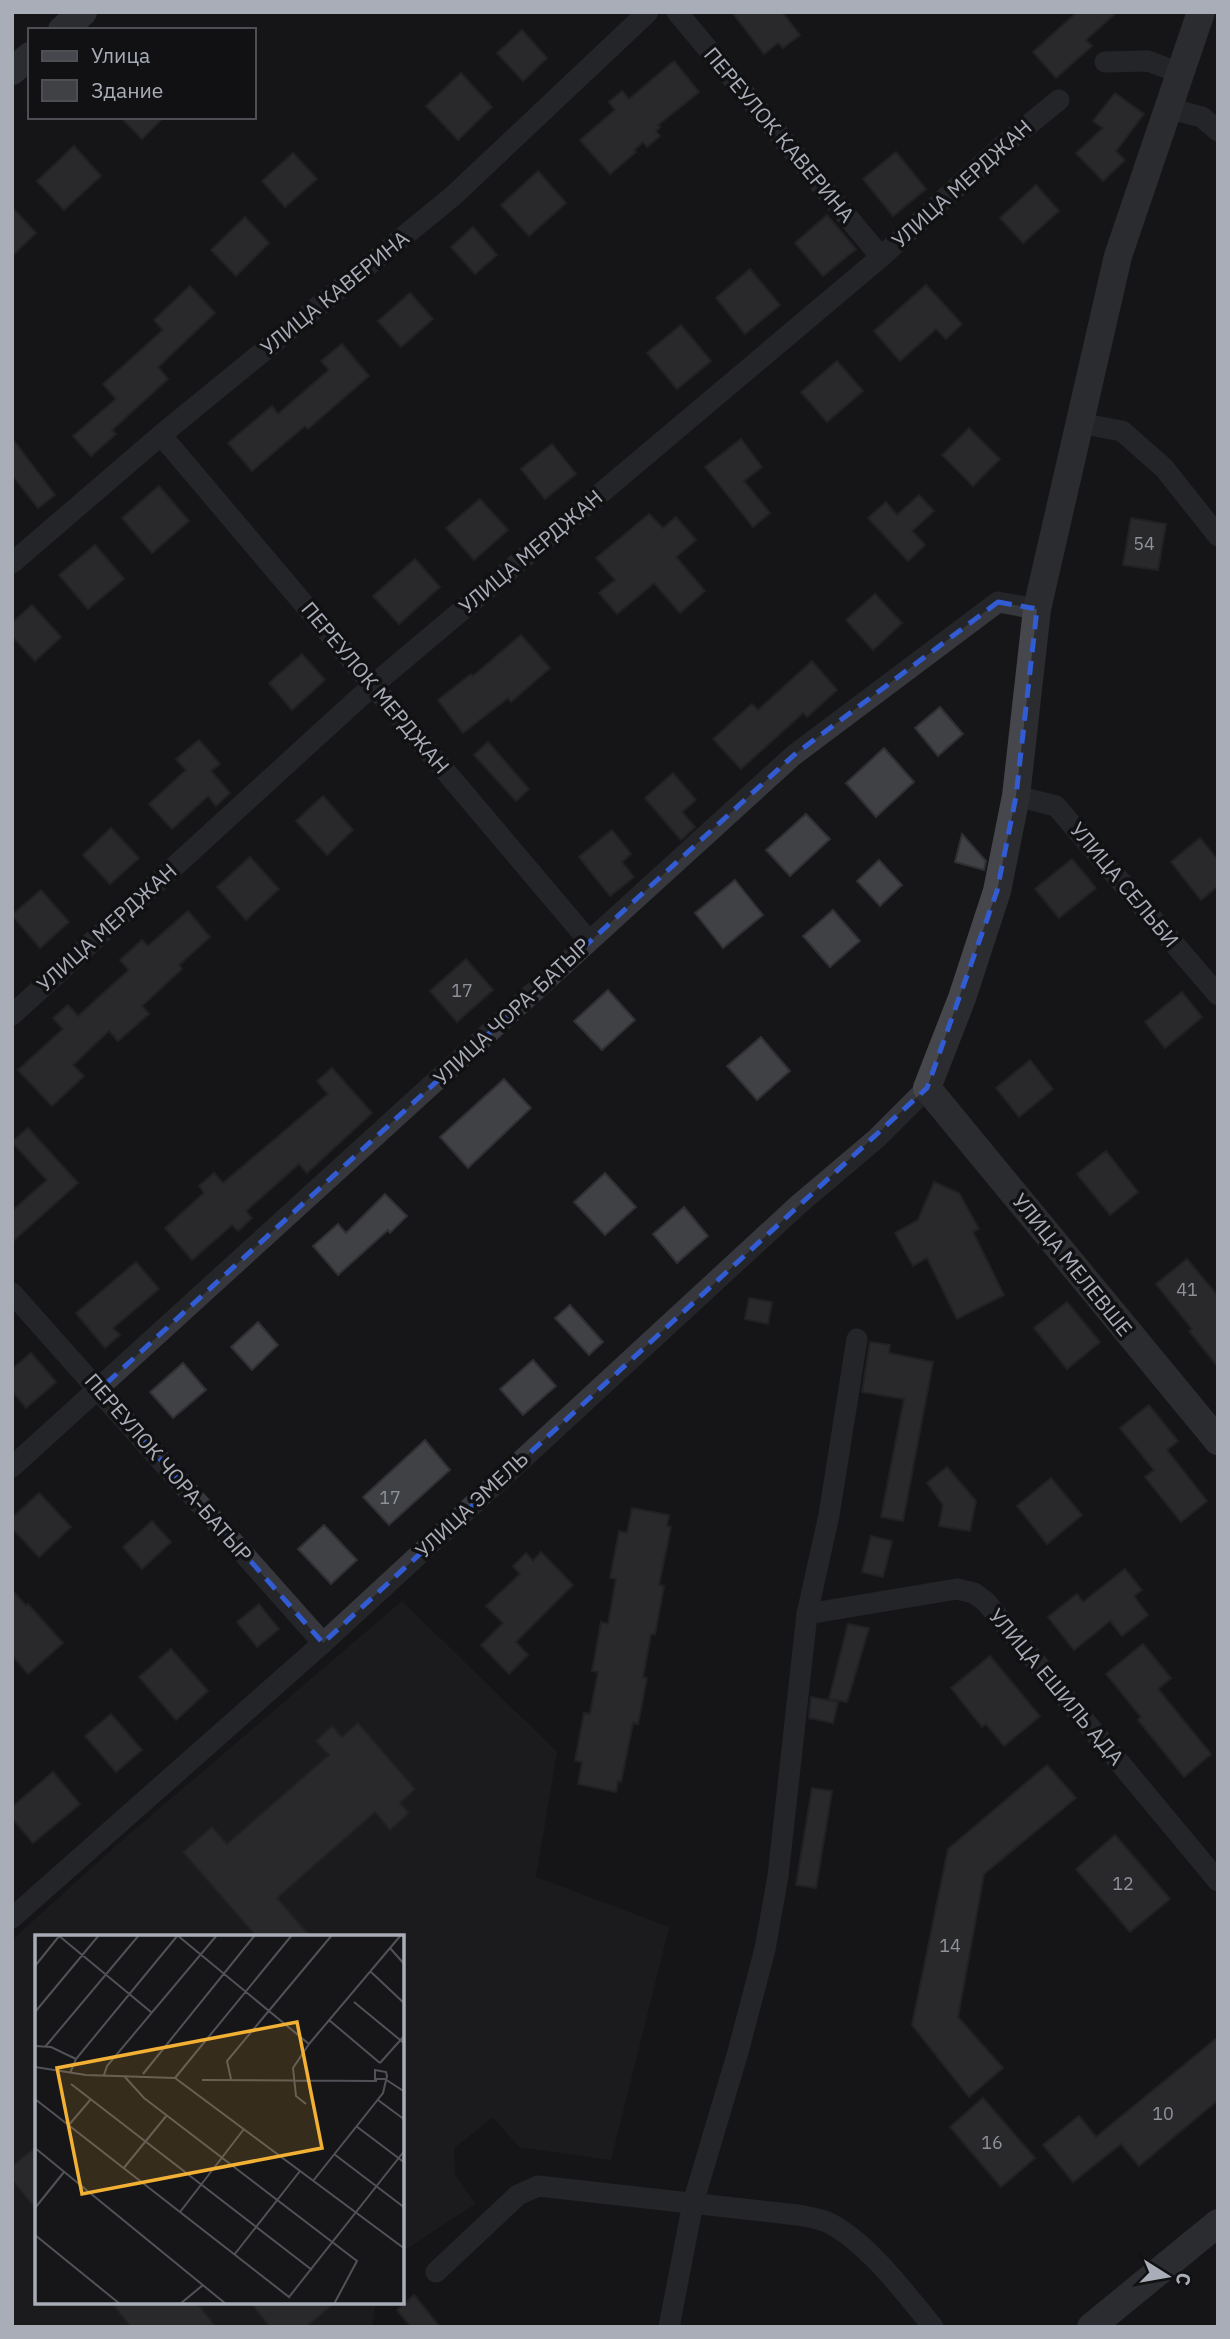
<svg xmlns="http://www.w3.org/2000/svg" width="1230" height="2339" font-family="'IBM Plex Sans',sans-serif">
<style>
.built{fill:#222225}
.building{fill:#404145;stroke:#303034;stroke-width:2}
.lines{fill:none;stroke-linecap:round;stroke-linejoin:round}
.street{stroke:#37383d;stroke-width:21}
.secondary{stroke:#45474d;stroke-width:28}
.marked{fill:none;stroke:#325cd3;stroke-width:5;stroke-dasharray:14 9;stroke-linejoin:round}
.labels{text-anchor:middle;stroke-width:7;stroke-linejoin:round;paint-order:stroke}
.number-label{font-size:18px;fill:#8e929b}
.street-label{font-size:21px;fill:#a8adb8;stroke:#111113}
.inset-road{fill:none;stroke:#505258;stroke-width:2}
.view{fill:#f2b134;fill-opacity:0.15;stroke:#f2b134;stroke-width:3.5}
.inset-edge{fill:none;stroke:#a8adb8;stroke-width:3.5}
</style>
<rect width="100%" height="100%" fill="#161618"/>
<path class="built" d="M 402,1601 L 557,1752 L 536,1877 L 669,1927 L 611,2160 L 519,2147 L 493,2117 L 454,2148 L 455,2174 L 475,2204 L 403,2251 L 402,1937 L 37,1937 L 37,2302 L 376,2302 L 372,2327 L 12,2327 L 12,1940 L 118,1844 Z"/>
<g class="building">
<path d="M 732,12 L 782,12 L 800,35 L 783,48 L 778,43 L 764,54 Z"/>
<path d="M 1077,12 L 1117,12 L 1086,40 L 1092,46 L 1056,78 L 1033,52 Z"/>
<path d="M 522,30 L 547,58 L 523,81 L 497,53 Z"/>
<path d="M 674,61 L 699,92 L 658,125 L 660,127 L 656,131 L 660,136 L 647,147 L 643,142 L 634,150 L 636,152 L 610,174 L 580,140 L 615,110 L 609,102 L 622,91 L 629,99 Z"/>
<path d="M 461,73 L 492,107 L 458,140 L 426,106 Z"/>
<path d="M 1115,93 L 1144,114 L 1116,151 L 1125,160 L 1103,181 L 1076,153 L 1103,128 L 1093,121 Z"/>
<path d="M 120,117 L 164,117 L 142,139 Z"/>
<path d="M 74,146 L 101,176 L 64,210 L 37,181 Z"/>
<path d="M 896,152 L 926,189 L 893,216 L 863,179 Z"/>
<path d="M 293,153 L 317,179 L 285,207 L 262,181 Z"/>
<path d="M 538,171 L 566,203 L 529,236 L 501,205 Z"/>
<path d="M 1036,185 L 1059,211 L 1023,243 L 1000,218 Z"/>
<path d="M 12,207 L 36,233 L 12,256 Z"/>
<path d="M 827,215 L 856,249 L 823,276 L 795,243 Z"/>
<path d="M 245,217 L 269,243 L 236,276 L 211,250 Z"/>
<path d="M 473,227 L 497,255 L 475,274 L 451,247 Z"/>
<path d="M 750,269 L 780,305 L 745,334 L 716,298 Z"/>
<path d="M 926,285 L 962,324 L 946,339 L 936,329 L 900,361 L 874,331 Z"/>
<path d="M 190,286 L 215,313 L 158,367 L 168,379 L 112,430 L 116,434 L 91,456 L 73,436 L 116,399 L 103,384 L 163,330 L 154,320 Z"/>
<path d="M 410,293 L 433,319 L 401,347 L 378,321 Z"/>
<path d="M 681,325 L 711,361 L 677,389 L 647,353 Z"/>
<path d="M 342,344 L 369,376 L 308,429 L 305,426 L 252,471 L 228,443 L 272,406 L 278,414 L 329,370 L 321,361 Z"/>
<path d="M 837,361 L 863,391 L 827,422 L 801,392 Z"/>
<path d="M 969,428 L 1000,459 L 973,486 L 942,455 Z"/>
<path d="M 12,438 L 55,495 L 38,508 L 12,475 Z"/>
<path d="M 741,439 L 762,467 L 744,481 L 770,513 L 753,527 L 705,467 Z"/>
<path d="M 552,444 L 576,474 L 545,499 L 521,469 Z"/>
<path d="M 159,486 L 189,521 L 152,553 L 122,518 Z"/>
<path d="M 919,495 L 934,511 L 912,531 L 925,545 L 908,561 L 868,518 L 886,502 L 897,515 Z"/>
<path d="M 480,499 L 508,530 L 474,560 L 446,528 Z"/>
<path d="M 649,514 L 663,528 L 676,517 L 696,540 L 676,557 L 705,591 L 680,613 L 654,583 L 617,614 L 599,593 L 615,580 L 596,558 Z"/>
<path d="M 1131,518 L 1166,524 L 1158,570 L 1123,565 Z"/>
<path d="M 95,545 L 124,579 L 88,609 L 59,575 Z"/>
<path d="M 415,559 L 440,587 L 399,624 L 373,596 Z"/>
<path d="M 875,594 L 902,623 L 873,650 L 846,620 Z"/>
<path d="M 32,605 L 61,637 L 35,661 L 12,636 L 12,623 Z"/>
<path d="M 521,635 L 550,668 L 511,702 L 508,698 L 463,733 L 438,700 L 471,674 L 473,676 Z"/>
<path d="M 302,654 L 325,680 L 292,710 L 269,683 Z"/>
<path d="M 812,661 L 837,690 L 807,717 L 803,713 L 741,769 L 713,739 L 752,704 L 758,710 Z"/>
<path d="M 940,707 L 963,734 L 938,756 L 915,728 Z"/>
<path d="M 199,740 L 220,764 L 211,771 L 230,793 L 216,806 L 208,796 L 172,829 L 149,804 L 186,770 L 176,759 Z"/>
<path d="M 488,742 L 529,789 L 516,801 L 474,755 Z"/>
<path d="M 884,748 L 914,782 L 876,817 L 846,783 Z"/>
<path d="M 673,773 L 696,800 L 682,812 L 695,827 L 681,840 L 645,798 Z"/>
<path d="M 323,796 L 353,830 L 327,855 L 296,821 Z"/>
<path d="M 806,814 L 830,839 L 790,876 L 766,850 Z"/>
<path d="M 111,828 L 139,858 L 110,884 L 83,855 Z"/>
<path d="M 612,830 L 631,854 L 622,862 L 634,877 L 610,896 L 579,857 Z"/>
<path d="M 962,834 L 986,861 L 984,870 L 955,862 Z"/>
<path d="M 1200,838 L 1218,860 L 1218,886 L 1201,900 L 1171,862 Z"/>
<path d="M 250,857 L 279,889 L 246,920 L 217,887 Z"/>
<path d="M 1072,859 L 1096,888 L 1059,918 L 1035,889 Z"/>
<path d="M 879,860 L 902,885 L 880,906 L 857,881 Z"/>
<path d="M 735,880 L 763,915 L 723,948 L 695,913 Z"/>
<path d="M 41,890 L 69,922 L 40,948 L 12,915 Z"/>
<path d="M 833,910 L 860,941 L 830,967 L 803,936 Z"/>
<path d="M 188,911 L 210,937 L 179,965 L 182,969 L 142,1006 L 149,1014 L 118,1041 L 109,1031 L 73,1065 L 84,1076 L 52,1106 L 18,1070 L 63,1029 L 53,1018 L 68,1005 L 78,1016 L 129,970 L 120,960 L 142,940 L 148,946 Z"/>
<path d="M 466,959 L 493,990 L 457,1022 L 430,991 Z"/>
<path d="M 608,990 L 635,1020 L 602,1050 L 574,1021 Z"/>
<path d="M 1182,992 L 1202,1017 L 1165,1048 L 1145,1022 Z"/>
<path d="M 761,1037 L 790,1071 L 757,1100 L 727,1066 Z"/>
<path d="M 1030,1060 L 1053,1089 L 1019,1117 L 996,1088 Z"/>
<path d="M 332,1068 L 372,1113 L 307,1173 L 299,1164 L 246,1211 L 252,1218 L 238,1231 L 232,1225 L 192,1260 L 165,1228 L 204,1193 L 199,1186 L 214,1173 L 223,1183 L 328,1094 L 317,1081 Z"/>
<path d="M 504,1079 L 531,1108 L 468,1168 L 440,1137 Z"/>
<path d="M 28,1128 L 78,1183 L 12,1242 L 12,1211 L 47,1180 L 12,1142 Z"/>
<path d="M 1106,1151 L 1138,1192 L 1110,1215 L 1077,1174 Z"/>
<path d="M 605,1173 L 636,1207 L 605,1235 L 574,1202 Z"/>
<path d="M 934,1182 L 959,1193 L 979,1229 L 973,1232 L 1004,1295 L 957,1319 L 927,1258 L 913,1266 L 895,1233 L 918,1220 Z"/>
<path d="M 385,1194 L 407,1216 L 390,1233 L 388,1230 L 338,1275 L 313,1246 L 338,1224 L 346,1233 Z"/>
<path d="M 684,1207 L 708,1236 L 677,1263 L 653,1234 Z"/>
<path d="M 1187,1259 L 1218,1296 L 1218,1367 L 1189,1331 L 1192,1329 L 1156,1284 Z"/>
<path d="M 136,1262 L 159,1289 L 113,1328 L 120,1335 L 105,1348 L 76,1313 Z"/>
<path d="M 749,1298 L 772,1302 L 768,1324 L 745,1319 Z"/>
<path d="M 1067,1302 L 1100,1342 L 1067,1369 L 1034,1328 Z"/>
<path d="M 570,1305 L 603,1342 L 589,1355 L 555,1318 Z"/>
<path d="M 258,1322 L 278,1345 L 252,1370 L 231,1347 Z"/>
<path d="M 870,1342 L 890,1345 L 889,1353 L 933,1362 L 903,1521 L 881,1517 L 904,1399 L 862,1392 Z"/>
<path d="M 31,1353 L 56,1382 L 26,1408 L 12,1391 L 12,1369 Z"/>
<path d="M 533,1360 L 556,1386 L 523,1415 L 500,1389 Z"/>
<path d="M 183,1363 L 206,1390 L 173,1418 L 150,1392 Z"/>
<path d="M 1149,1405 L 1178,1441 L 1167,1450 L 1207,1501 L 1181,1522 L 1145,1477 L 1154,1470 L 1120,1428 Z"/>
<path d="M 425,1440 L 450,1470 L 389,1525 L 363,1497 Z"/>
<path d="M 947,1467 L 976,1501 L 970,1531 L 939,1526 L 943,1505 L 927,1483 Z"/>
<path d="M 1051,1478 L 1082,1515 L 1047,1544 L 1017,1506 Z"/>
<path d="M 39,1493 L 71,1527 L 39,1557 L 12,1528 L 12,1518 Z"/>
<path d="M 632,1508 L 669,1515 L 667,1526 L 671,1527 L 659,1585 L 664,1586 L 655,1634 L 651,1634 L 643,1677 L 647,1678 L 638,1724 L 633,1723 L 621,1782 L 618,1781 L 616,1792 L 578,1784 L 582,1762 L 575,1761 L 584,1713 L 590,1714 L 598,1672 L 592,1671 L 601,1622 L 608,1624 L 616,1579 L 610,1578 L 619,1531 L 627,1533 Z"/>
<path d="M 152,1521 L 171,1542 L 142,1569 L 123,1547 Z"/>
<path d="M 324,1525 L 357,1560 L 331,1584 L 298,1549 Z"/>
<path d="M 871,1536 L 892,1541 L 883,1577 L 862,1572 Z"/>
<path d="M 541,1552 L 573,1585 L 516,1642 L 528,1655 L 509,1674 L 481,1645 L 503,1623 L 486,1606 L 520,1574 L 513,1566 L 526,1553 L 533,1561 Z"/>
<path d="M 1125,1569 L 1142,1590 L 1134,1596 L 1148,1615 L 1122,1636 L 1110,1621 L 1074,1650 L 1048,1617 L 1077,1594 L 1083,1602 Z"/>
<path d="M 12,1590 L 26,1606 L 28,1604 L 63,1643 L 28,1674 L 12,1655 Z"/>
<path d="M 259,1604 L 279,1629 L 257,1647 L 237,1622 Z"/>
<path d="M 848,1624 L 869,1628 L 847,1702 L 829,1699 Z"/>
<path d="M 1143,1644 L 1171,1678 L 1158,1689 L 1211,1754 L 1184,1777 L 1138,1720 L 1141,1717 L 1106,1674 Z"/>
<path d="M 171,1649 L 208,1691 L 176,1720 L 139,1677 Z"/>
<path d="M 990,1656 L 1040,1716 L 1004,1746 L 986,1724 L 982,1727 L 951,1688 Z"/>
<path d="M 811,1697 L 838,1702 L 833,1723 L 809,1718 Z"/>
<path d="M 111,1714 L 142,1750 L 116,1772 L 85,1736 Z"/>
<path d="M 358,1723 L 415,1789 L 400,1803 L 409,1813 L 390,1830 L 375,1812 L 277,1898 L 310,1936 L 256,1936 L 183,1852 L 212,1827 L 227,1844 L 329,1755 L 316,1741 L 332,1726 L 342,1737 Z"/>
<path d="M 1047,1765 L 1076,1798 L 984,1874 L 958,2017 L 1003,2068 L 969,2097 L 912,2025 L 948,1849 Z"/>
<path d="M 53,1772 L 80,1804 L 33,1843 L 12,1818 L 12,1807 Z"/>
<path d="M 812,1788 L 832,1791 L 816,1888 L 796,1885 Z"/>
<path d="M 1115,1835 L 1170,1899 L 1130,1932 L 1076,1869 Z"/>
<path d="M 1218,2037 L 1218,2100 L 1139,2166 L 1121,2144 L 1073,2182 L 1043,2145 L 1079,2116 L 1096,2137 Z"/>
<path d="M 983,2098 L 1035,2158 L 1001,2187 L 950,2127 Z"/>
<path d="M 37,2146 L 37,2210 L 12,2180 L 12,2166 Z"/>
<path d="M 414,2295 L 440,2327 L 411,2327 L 397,2310 Z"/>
<path d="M 111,2302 L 196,2302 L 216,2327 L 131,2327 Z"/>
<path d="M 250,2302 L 336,2302 L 306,2327 L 270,2327 Z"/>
</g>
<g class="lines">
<g class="street">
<path d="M 677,12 L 881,257"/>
<path d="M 1105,62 L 1148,61 L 1180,73"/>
<path d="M 1167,108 L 1202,117 L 1218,131"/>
<path d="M 1079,423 L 1122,431 L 1164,468 L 1218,536"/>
<path d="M 161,435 L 589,941"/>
<path d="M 12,563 L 161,435 L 453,196 L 648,12"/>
<path d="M 1016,796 L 1056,806 L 1218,995"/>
<path d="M 12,1015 L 372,686 L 881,257 L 1001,147 L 1059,100"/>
<path d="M 12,1293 L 323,1643"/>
<path d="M 12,1467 L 794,755 L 998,602 L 1037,609"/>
<path d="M 807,1614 L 957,1589 L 974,1593 L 986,1602 L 1218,1881"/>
<path d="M 12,1918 L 323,1643 L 798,1205 L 877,1138 L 927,1088"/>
<path d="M 436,2272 L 518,2195 L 538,2186 L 798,2215 C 808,2217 820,2218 829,2223 C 867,2242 906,2294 933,2327"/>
<path d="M 669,2327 L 693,2203 L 738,2052 L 765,1949 L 778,1876 L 807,1614 L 829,1515 L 857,1339"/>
</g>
<g class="secondary">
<path d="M 1201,12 L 1118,256 L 1037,609 L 1016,796 L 997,891 L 962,998 L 927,1088 L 1218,1441"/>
<path d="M 62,30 L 83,12"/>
<path d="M 12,71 L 30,56"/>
<path d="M 1091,2327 L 1218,2223"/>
</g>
</g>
<path d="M0 0H1230V2339H0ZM 998,602 L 1037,609 L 1016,796 L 997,891 L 927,1088 L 323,1643 L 99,1390 L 794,755 Z" fill="#161618" fill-opacity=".55" fill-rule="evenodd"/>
<path class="marked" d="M 998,602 L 1037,609 L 1016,796 L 997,891 L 927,1088 L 323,1643 L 99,1390 L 794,755 Z"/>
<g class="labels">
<g class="number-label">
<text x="1144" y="550">54</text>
<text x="462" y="997">17</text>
<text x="1187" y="1296">41</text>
<text x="390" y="1504">17</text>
<text x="1123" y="1890">12</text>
<text x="950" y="1952">14</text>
<text x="1163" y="2120">10</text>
<text x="992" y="2149">16</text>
</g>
<g class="street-label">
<text transform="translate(779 135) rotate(50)" y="7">ПЕРЕУЛОК КАВЕРИНА</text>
<text transform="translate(962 184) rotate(-42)" y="7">УЛИЦА МЕРДЖАН</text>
<text transform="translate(335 293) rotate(-39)" y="7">УЛИЦА КАВЕРИНА</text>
<text transform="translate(531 552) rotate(-40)" y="7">УЛИЦА МЕРДЖАН</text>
<text transform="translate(375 688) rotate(50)" y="7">ПЕРЕУЛОК МЕРДЖАН</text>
<text transform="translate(1124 885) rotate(50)" y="7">УЛИЦА СЕЛЬБИ</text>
<text transform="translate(107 928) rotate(-42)" y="7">УЛИЦА МЕРДЖАН</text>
<text transform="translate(512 1012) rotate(-43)" y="7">УЛИЦА ЧОРА-БАТЫР</text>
<text transform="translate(1072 1265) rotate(51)" y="7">УЛИЦА МЕЛЕВШЕ</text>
<text transform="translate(168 1468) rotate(49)" y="7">ПЕРЕУЛОК ЧОРА-БАТЫР</text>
<text transform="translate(472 1505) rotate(-43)" y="7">УЛИЦА ЭМЕЛЬ</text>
<text transform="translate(1056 1687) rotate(50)" y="7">УЛИЦА ЕШИЛЬ АДА</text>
</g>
</g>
<g transform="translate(35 1935)">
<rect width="369" height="369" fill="#161618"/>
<path class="inset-road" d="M 23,0 L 116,77M 142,0 L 274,109 L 366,0M 355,13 L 370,30M 0,31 L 25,0M 336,37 L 370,69M 319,67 L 370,109M 0,77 L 64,0M 294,85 L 345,128M 0,111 L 16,112 L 41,124M 10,112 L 104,0M 345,128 L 370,100M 0,132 L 51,140 L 140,143 L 370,314M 35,138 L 41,124 L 143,0M 108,139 L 220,0M 69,140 L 72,131 L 182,0M 89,141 L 109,163 L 322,326 L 299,369M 140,143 L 257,0M 196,144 L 192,126 L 297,0M 350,144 L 370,157M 167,145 L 342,146M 36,149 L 277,335M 0,164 L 254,362 L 370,215M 343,165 L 370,185M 271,169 L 261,161 L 258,133 L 274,109M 33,191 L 56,164M 321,191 L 370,228M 0,213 L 191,369M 299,219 L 370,273M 88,234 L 132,180M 278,246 L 348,158 L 352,141 L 351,137 L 340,135 L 340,144 L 350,144M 0,273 L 29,237M 145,277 L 209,194M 0,300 L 85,369M 199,320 L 265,236M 145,369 L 168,350"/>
<path class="view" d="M 262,87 L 287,213 L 47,259 L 22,133 Z"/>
<rect width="369" height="369" class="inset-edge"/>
</g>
<rect width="1230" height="2339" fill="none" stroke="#a8adb8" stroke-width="28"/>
<rect x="28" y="28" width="228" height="91" fill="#111113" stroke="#4d4f55" stroke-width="2"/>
<rect x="42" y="51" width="35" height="10" fill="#45474d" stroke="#4d4f55" stroke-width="2"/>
<text x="91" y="63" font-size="21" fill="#a8adb8">Улица</text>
<rect x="42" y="80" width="35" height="21" fill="#404145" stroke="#4d4f55" stroke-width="2"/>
<text x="91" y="98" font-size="21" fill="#a8adb8">Здание</text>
<g transform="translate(1167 2276) rotate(101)" stroke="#111113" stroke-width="5" paint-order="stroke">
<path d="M0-5L12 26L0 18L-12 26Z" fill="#a8adb8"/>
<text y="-10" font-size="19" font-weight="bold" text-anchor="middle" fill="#a8adb8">С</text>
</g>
</svg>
